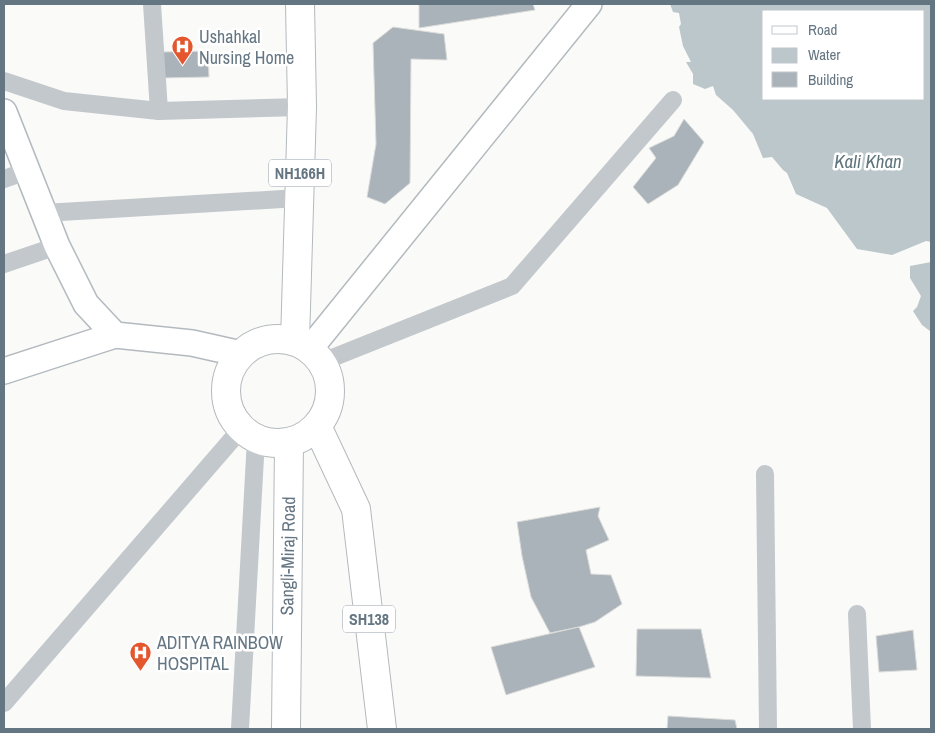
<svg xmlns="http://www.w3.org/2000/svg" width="935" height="733" font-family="'Archivo Narrow',sans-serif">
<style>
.water{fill:#bbc7cb;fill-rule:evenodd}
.building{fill:#aab3b9;stroke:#dcdcda}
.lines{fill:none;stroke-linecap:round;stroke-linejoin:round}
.secondary-casing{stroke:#b3babf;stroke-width:28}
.highway-casing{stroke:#b4b9bd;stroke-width:30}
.street{stroke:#c3c8cc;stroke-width:18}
.secondary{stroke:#fff;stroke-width:25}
.highway{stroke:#fff;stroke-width:28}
.labels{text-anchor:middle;stroke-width:5;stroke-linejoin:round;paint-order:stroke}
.shield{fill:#fff;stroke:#939fa8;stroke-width:1}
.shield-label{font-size:16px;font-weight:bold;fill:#657683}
.poi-label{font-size:18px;fill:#657683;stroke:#fff;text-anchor:start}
.street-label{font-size:18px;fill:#657683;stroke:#fff}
.water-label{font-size:19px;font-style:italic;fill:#60757c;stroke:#fff}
</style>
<rect width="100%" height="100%" fill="#fafaf8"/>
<g class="water">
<path d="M 670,4 L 931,4 L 931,242 L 926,241 L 892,255 L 857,249 L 827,208 L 796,194 L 787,173 L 783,170 L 772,157 L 763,158 L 753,134 L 733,110 L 716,95 L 713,86 L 705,89 L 693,84 L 693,74 L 686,62 L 691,62 L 683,46 L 679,27 L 681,24 L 679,13 L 673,12 ZM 764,11 L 924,11 L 924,99 L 764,99 Z"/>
<path d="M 931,262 L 931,280 L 930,284 L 931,284 L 931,348 L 930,331 L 922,325 L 913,311 L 917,307 L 921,296 L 910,278 L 910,266 Z"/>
</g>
<g class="building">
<path d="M 419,4 L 533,4 L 535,10 L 419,28 Z"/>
<path d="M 393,27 L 444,34 L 447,60 L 411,59 L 410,183 L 385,204 L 367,197 L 376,144 L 373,43 Z"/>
<path d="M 208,51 L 209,77 L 162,78 L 162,52 Z"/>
<path d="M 684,119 L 704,142 L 678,185 L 648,204 L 633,187 L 656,158 L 649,148 L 674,136 Z"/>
<path d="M 600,507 L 598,516 L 609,540 L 586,550 L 591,574 L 611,575 L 622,604 L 595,622 L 579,627 L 550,633 L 531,597 L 522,556 L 517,522 Z"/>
<path d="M 579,627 L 595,667 L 506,695 L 491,647 Z"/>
<path d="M 637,629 L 701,629 L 711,678 L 636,676 Z"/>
<path d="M 913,630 L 917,670 L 879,672 L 876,636 Z"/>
<path d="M 668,716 L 735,720 L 737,729 L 667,729 Z"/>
</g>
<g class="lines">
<defs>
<g id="secondary">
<path d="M 4,112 L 57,246 L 86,304 L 115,335 L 192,343 L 241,354"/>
<path d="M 310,350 L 313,345 L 589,4"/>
<path d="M 4,371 L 115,335"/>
</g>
<g id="highway">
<circle cx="278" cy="391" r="52"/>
<path d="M 295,341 L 302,107 L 300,4"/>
<path d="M 317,426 L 356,509 L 382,729"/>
<path d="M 286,729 L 289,443"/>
</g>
</defs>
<use href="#secondary" class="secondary-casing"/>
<use href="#highway" class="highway-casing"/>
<g class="street">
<path d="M 152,4 L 159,111"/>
<path d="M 4,81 L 64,101 L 159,111 L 302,107"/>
<path d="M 4,179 L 27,171"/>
<path d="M 44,213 L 299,198"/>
<path d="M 4,264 L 57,246"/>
<path d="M 322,362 L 512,286 L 673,100"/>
<path d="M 765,474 L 768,729"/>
<path d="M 857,614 L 862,729"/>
<path d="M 4,703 L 241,429"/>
<path d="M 240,729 L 256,439"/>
</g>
<use href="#secondary" class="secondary"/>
<use href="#highway" class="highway"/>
</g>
<defs>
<symbol id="hospital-pin" viewBox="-11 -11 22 30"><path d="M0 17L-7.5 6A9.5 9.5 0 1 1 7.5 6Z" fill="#e4572e" stroke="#fff"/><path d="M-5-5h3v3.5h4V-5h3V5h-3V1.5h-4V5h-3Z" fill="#fff"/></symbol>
</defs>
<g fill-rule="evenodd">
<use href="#hospital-pin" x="170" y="34" width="25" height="34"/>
<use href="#hospital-pin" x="128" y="640" width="25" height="34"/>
</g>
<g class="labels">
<g class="shield">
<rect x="269" y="159.5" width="62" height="27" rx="4"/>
<rect x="343" y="605.5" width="52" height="27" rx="4"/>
</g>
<g class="shield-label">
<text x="300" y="179">NH166H</text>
<text x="369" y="625">SH138</text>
</g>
<g class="poi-label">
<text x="199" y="43">Ushahkal<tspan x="199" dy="21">Nursing Home</tspan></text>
<text x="157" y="649">ADITYA RAINBOW<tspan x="157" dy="21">HOSPITAL</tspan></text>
</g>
<g class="street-label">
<text transform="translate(288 556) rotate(-89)" y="6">Sangli-Miraj Road</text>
</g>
<g class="water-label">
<text x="868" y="168">Kali Khan</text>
</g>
</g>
<rect width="935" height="733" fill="none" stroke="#657683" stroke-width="10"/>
<rect x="762" y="10" width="162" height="90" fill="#ffffff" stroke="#c1c8cd"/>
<rect x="772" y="26" width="25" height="8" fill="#ffffff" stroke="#c1c8cd"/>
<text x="808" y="35" font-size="15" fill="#657683">Road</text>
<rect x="772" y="48" width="25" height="15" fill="#bbc7cb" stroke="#c1c8cd"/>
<text x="808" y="60" font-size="15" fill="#657683">Water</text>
<rect x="772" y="72" width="25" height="15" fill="#aab3b9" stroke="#c1c8cd"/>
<text x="808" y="85" font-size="15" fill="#657683">Building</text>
</svg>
